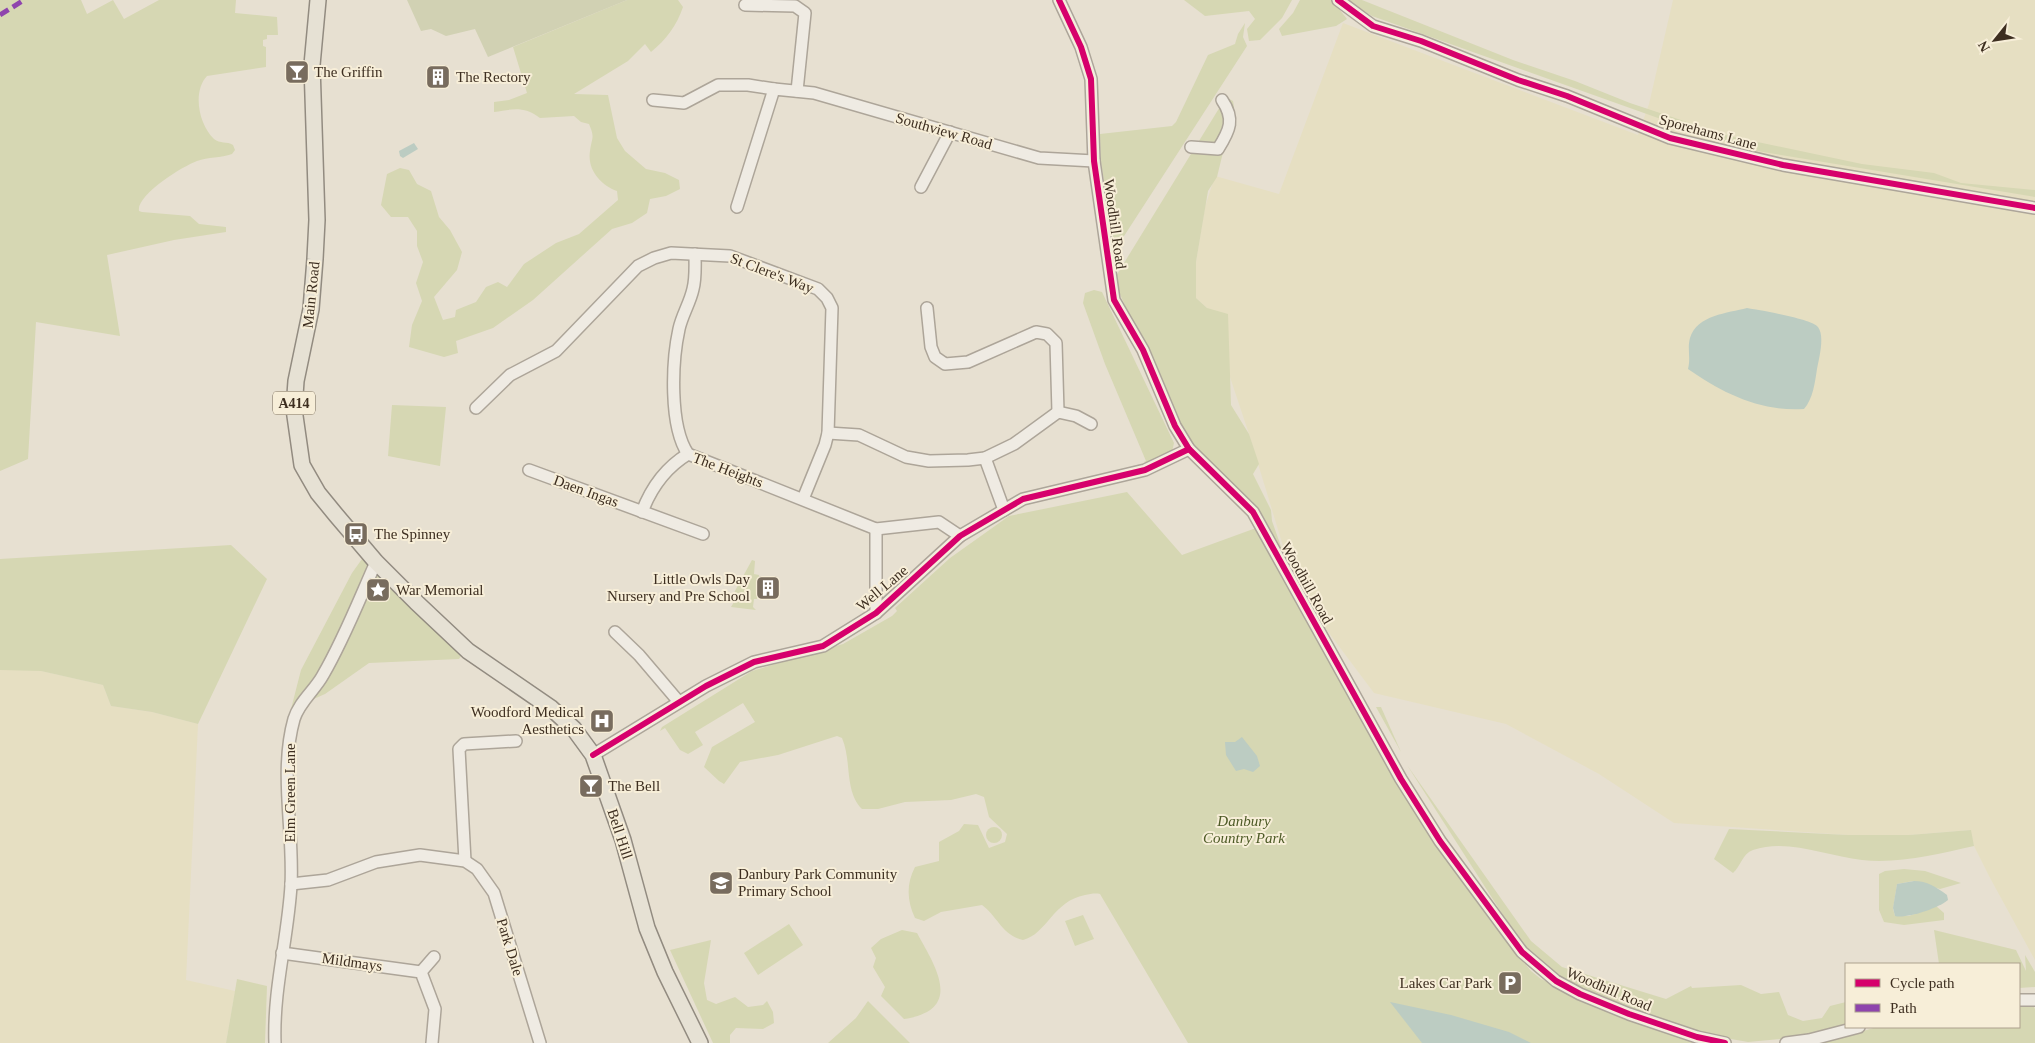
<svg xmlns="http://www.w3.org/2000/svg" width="2035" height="1043" font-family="Georgia,serif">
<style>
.farmland{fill:#e6dfc2}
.green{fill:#d6d7b3}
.cemetery{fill:#d1d1b3}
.water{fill:#bcccc2}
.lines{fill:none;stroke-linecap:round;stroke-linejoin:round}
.minor-casing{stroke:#ada599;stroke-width:14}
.major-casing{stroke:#928b80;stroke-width:18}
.minor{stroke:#efebe3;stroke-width:11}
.major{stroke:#e6e1d4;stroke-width:15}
.quiet{stroke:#8e44ad;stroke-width:5;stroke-dasharray:10 5;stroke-linecap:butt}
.cycleway-casing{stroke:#f7eed8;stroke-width:9}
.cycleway{stroke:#d6006c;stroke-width:6}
.labels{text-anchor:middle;stroke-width:4;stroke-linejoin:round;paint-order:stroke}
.shield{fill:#f7eed8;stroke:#756857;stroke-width:1}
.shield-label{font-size:14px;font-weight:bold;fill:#3d2e20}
.poi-label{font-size:15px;fill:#3d2e20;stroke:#f7eed8;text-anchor:start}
.street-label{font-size:15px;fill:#3d2e20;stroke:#f7eed8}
.park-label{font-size:15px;font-style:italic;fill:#4d5a26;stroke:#f7eed8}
</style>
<rect width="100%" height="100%" fill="#e7e0d1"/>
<g class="farmland">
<path d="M 1673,0 L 2035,0 L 2035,960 L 1989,876 L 1974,846 L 1970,830 L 1909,835 L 1848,835 L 1674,823 L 1599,774 L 1506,724 L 1374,693 L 1296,589 L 1249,434 L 1207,308 L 1196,298 L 1196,262 L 1205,207 L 1215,176 L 1279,194 L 1343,23 L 1638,135 L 1649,104 Z"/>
<path d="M 0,669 L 37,670 L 103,685 L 111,706 L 152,712 L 198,724 L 186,980 L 235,991 L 226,1043 L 0,1043 Z"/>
</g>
<g class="green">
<path d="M 0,0 L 81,0 L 87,14 L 113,0 L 124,19 L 159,0 L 236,0 L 235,13 L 277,17 L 278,35 L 267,35 L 267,39 L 263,40 L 263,46 L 266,47 L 266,67 L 207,76 C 192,92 199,125 214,139 C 220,144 227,141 233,145 L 235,150 L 232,154 C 221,158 208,157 197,161 C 183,166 136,195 139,211 L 142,212 L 190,216 L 199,224 L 226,227 L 226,232 L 174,240 L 107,255 L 120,336 L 36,322 L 28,459 L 0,471 Z"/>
<path d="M 627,0 L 678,0 L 683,7 C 677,25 666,40 651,52 L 645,44 L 628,61 L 574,94 L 608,95 L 617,138 L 625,151 L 646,169 L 665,173 L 679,180 L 680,189 L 666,196 L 650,199 L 647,213 L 632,223 L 612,229 L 533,300 L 493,328 L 456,341 L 458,353 L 444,357 L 409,347 L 412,325 L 422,301 L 416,283 L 423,262 L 417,246 L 417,231 L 408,217 L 391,217 L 381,205 L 387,174 L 400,168 L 409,170 L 417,184 L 431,191 L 439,217 L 450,230 L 462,252 L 457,270 L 434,297 L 443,320 L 455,317 L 456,310 L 476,302 L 486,287 L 498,282 L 507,287 L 524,264 L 556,243 L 579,234 L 618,200 L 617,191 C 601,185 587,170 590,151 C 592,137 595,138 589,124 L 581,122 L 574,116 L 540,118 C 524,106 513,109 494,112 L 494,102 L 509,100 L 527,93 L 513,47 Z"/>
<path d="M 1184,0 L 1292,0 L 1282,18 L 1260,40 L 1249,41 L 1247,29 L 1255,19 L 1249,11 L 1205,16 Z"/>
<path d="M 1300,0 L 1332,0 L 1347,19 L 1336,26 L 1282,36 L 1279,29 L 1293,13 Z"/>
<path d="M 1347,0 L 1362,0 L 1513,60 L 1575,81 L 1630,103 L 1729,136 L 1862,164 L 1934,173 L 1961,183 L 2035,190 L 2035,197 L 1745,149 L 1372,16 Z"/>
<path d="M 1245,23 L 1243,37 L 1247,46 L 1115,250 L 1101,162 L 1100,134 L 1172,126 L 1176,122 L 1208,55 L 1235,44 L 1238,34 Z"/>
<path d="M 1226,97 L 1233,101 L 1234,107 L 1217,177 L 1208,191 L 1196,262 L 1196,298 L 1207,308 L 1228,314 L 1231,405 L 1249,434 L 1259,464 L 1253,474 L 1271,510 L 1272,521 L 1296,589 L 1252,501 L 1236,490 L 1197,450 L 1180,426 L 1118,290 L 1116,276 Z"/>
<path d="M 1094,290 L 1102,292 L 1174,443 L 1172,452 L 1148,463 L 1144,462 L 1146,461 L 1105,364 L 1083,303 L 1085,293 Z"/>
<path d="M 392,405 L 446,407 L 440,466 L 388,456 Z"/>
<path d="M 1127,492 L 1182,555 L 1256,528 L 1442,853 L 1491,922 L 1531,971 L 1541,979 L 1599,1006 L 1712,1043 L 1188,1043 L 1100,894 C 1095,893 1090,894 1085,895 C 1053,901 1047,934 1023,940 C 1003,936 997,916 982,905 L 941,912 L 924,921 L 915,918 C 907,901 906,884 915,867 L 939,861 L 939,842 L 959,831 L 964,824 L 978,825 L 989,848 L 1005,842 L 1007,834 L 989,817 L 984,797 L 976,794 L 951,800 L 905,802 L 878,809 L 862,809 C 844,791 852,761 842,738 L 837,736 L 778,755 L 740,762 L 724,784 L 719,781 L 704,767 L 712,747 L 755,722 L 743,703 L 695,732 L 703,745 L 688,754 L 680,750 L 665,728 L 660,731 L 662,727 L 752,671 L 843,644 L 892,616 L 897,611 L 895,608 L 950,558 L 1009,516 Z"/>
<path d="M 231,545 L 267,579 L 198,724 L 152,712 L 111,706 L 103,685 L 41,671 L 0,670 L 0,559 Z"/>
<path d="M 362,559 L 461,656 L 459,659 L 369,663 L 325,694 L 291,709 L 301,670 L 352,573 Z"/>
<path d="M 752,560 L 755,561 L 754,574 L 759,575 L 757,599 L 754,599 L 753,607 L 756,610 L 731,607 L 734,602 L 730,600 Z"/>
<path d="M 1376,707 L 1381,707 L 1401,752 Z"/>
<path d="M 1407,765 L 1531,941 L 1562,967 L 1666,999 L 1691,986 L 1692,988 L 1741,985 L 1761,994 L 1779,992 L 1788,1015 L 1803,1021 L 1822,1018 L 1830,1006 L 1846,1002 L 1846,1027 L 1812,1036 L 1748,1042 L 1714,1036 L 1691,1031 L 1648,1015 L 1563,980 L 1535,965 Z"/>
<circle cx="994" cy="835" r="8"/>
<path d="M 1729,829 L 1848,835 L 1909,835 L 1971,830 L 1974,846 C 1938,854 1899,864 1862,860 C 1827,856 1787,838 1753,850 C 1742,854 1741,866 1733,873 L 1714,859 Z"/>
<path d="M 1904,869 L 1925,871 L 1961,883 L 1940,889 L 1913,881 L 1897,884 L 1893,909 L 1895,916 L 1909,916 L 1936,906 L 1944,913 L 1944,920 L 1904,925 L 1884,922 L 1879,910 L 1879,874 L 1885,871 Z"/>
<path d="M 1083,915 L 1094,939 L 1075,946 L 1065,921 Z"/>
<path d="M 789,924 L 803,945 L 758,975 L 744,953 Z"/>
<path d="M 902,930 L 917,933 C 935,966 965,1010 904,1019 L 881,996 L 885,987 L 873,967 L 876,958 L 871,948 L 881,939 Z"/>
<path d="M 1934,930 L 2016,950 L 2026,971 L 2025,955 L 2035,972 L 2035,987 L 2019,988 L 2019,964 L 1939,964 Z"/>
<path d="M 711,940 L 704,983 L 707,1000 L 716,1004 L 735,997 L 748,1007 L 763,1005 L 767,1001 L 773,1012 L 774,1023 L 763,1029 L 736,1028 L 730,1035 L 730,1043 L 713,1043 L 670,950 Z"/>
<path d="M 237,979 L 267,986 L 265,1043 L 226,1043 Z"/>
<path d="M 868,1001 L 910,1043 L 828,1043 L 856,1018 Z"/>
<path d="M 2019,1005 L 2033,1005 L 2035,1009 L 2035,1043 L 1799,1043 L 1836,1039 L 1877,1027 L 2019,1027 Z"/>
</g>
<path class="cemetery" d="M 407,0 L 627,0 L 488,57 L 475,29 L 446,36 L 431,29 L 421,31 Z"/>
<g class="water">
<path d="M 414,143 L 418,149 L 403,158 L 400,156 L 399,151 Z"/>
<path d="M 1747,308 C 1759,310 1813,319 1818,327 C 1825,336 1819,358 1817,369 C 1815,382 1813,399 1804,409 C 1761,412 1722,393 1688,369 C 1691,357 1687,349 1690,338 C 1697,315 1728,313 1747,308 Z"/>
<path d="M 1242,737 L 1257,756 L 1260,766 L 1253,772 L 1244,769 L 1236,771 L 1226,755 L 1225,742 L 1235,742 Z"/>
<path d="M 1914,881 C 1927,881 1936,887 1947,895 L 1948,900 C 1939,908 1906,919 1895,916 L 1893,908 L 1897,884 Z"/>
<path d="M 1390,1002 L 1451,1015 L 1509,1032 L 1531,1043 L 1422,1043 Z"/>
</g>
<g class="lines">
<defs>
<g id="minor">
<path d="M 1059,0 L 1081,47 L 1091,79 L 1094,161 L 1114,300 L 1143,350 L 1175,426 L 1189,449 L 1253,512 L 1401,779 L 1440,841 L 1522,952 L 1556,981 L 1580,994 L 1629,1014 L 1697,1037 L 1725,1043"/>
<path d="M 1338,0 L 1373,26 L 1421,41 L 1518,80 L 1567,96 L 1670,138 L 1783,165 L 2035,208"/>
<path d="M 745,5 L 795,6 L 805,13 L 797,91"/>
<path d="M 653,100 L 684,103 L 718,85 L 748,85 L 774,89"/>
<path d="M 1191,147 L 1218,149 C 1230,130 1235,119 1222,100"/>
<path d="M 921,187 L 950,132"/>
<path d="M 737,207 L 774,89 L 814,93 L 1039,158 L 1094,161"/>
<path d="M 695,254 C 695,265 696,278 693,289 C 690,303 682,315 679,329 C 672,361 669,426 688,454 L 876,529 L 939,522 L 960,536"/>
<path d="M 927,308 L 931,347 L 935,357 L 945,364 L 968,362 L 1036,332 L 1047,334 L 1056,343 L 1058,412"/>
<path d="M 476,408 L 510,375 L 556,351 L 638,266 L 654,258 L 671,253 L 730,256 L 818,289 L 827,298 L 832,308 L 828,433 L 825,445 L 803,499"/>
<path d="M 828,433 L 859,435 L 906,457 L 929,461 L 968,460 L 985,458 L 1014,444 L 1058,412 L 1076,416 L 1091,424"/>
<path d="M 985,458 L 1004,510"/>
<path d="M 529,470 L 703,534"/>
<path d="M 642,512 C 651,488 665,468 688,454"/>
<path d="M 876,529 L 876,613"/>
<path d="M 615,632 L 639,655 L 679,702"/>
<path d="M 593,755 L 706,686 L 754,662 L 823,646 L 876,613 L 960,536 L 1023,499 L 1145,470 L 1189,449"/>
<path d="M 465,861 L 459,749 L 464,744 L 516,741"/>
<path d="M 291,884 L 328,880 L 376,862 L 420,855 L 465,861 L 477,869 L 494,893 L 540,1043"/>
<path d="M 282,953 L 421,972 L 435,1009 L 432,1043"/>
<path d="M 421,972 L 434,957"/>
<path d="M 2019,1000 L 2035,1000"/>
<path d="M 275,1043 C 273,989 288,938 291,885 C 294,831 279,772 294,719 C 299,702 315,690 323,675 C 344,639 359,600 376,562"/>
<path d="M 1786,1043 L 1809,1040 L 1859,1027"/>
</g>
<path id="major" d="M 318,0 L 312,65 L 317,220 L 315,259 L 311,309 L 296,381 L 294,409 L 302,465 L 318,493 L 336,515 L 376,562 L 416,602 L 468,651 L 551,708 L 574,729 L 593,755 L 623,840 L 647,928 L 665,972 L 700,1043"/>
</defs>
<use href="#minor" class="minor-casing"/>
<use href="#major" class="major-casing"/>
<use href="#minor" class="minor"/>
<use href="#major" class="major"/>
<path class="quiet" d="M 0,15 L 24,0"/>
<defs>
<g id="cycleway">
<path d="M 1059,0 L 1081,47 L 1091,79 L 1094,161 L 1114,300 L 1143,350 L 1175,426 L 1189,449 L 1253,512 L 1401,779 L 1440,841 L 1522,952 L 1556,981 L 1580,994 L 1629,1014 L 1697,1037 L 1725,1043"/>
<path d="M 1338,0 L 1373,26 L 1421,41 L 1518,80 L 1567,96 L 1670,138 L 1783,165 L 2035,208"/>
<path d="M 593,755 L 706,686 L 754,662 L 823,646 L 876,613 L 960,536 L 1023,499 L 1145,470 L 1189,449"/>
</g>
</defs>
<use href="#cycleway" class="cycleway-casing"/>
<use href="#cycleway" class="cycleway"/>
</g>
<defs>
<symbol id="bar-square" viewBox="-11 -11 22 22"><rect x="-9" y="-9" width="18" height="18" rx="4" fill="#786c5e" stroke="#f7eed8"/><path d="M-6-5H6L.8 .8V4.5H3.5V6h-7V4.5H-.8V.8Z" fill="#fff"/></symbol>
<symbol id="building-square" viewBox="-11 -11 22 22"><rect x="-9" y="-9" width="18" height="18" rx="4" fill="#786c5e" stroke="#f7eed8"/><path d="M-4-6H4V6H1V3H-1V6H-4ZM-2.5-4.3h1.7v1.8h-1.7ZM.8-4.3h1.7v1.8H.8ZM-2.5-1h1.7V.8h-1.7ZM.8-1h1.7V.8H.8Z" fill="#fff"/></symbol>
<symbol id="bus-square" viewBox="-11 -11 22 22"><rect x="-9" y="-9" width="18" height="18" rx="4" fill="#786c5e" stroke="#f7eed8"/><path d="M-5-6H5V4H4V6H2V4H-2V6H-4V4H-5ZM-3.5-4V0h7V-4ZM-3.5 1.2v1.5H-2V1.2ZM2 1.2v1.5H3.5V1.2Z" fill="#fff"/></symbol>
<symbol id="sight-square" viewBox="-11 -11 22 22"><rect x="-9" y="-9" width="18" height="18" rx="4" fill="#786c5e" stroke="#f7eed8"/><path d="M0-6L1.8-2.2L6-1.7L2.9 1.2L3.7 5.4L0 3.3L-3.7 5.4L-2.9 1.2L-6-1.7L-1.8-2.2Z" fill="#fff"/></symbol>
<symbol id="hospital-square" viewBox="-11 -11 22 22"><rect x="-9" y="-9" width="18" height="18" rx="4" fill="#786c5e" stroke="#f7eed8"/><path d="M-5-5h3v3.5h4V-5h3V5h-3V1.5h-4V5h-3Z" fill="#fff"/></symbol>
<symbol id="school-square" viewBox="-11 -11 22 22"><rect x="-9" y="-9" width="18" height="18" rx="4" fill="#786c5e" stroke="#f7eed8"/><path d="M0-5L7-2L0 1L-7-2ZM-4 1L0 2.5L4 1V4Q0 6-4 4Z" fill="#fff"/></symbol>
<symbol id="parking-square" viewBox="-11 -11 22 22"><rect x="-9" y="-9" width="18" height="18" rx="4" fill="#786c5e" stroke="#f7eed8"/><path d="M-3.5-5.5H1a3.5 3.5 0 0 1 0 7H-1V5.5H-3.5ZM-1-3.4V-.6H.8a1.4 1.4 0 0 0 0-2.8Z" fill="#fff"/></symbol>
</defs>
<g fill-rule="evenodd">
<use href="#bar-square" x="283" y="58" width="28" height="28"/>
<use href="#building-square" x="424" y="63" width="28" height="28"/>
<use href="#bus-square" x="342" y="520" width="28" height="28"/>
<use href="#building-square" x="754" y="574" width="28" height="28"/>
<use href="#sight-square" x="364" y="576" width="28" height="28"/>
<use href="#hospital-square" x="588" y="707" width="28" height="28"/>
<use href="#bar-square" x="577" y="772" width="28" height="28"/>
<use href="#school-square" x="707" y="869" width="28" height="28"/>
<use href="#parking-square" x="1496" y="969" width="28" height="28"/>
</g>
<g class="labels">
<rect class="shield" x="273" y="391.5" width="42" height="23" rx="4"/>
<g class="shield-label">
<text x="294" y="408">A414</text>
</g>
<g class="poi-label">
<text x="314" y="77">The Griffin</text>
<text x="456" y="82">The Rectory</text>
<text x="374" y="539">The Spinney</text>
<text x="750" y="584" text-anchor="end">Little Owls Day<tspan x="750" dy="17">Nursery and Pre School</tspan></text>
<text x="396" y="595">War Memorial</text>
<text x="584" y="717" text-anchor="end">Woodford Medical<tspan x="584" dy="17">Aesthetics</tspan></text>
<text x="608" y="791">The Bell</text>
<text x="738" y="879">Danbury Park Community<tspan x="738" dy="17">Primary School</tspan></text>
<text x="1492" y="988" text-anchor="end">Lakes Car Park</text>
</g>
<g class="street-label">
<text transform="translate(944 131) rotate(16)" y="5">Southview Road</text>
<text transform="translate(1708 132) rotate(15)" y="5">Sporehams Lane</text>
<text transform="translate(1115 224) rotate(82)" y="5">Woodhill Road</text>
<text transform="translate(772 273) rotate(21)" y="5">St Clere's Way</text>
<text transform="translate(311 295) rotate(-84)" y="5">Main Road</text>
<text transform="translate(728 470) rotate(21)" y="5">The Heights</text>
<text transform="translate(586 491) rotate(20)" y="5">Daen Ingas</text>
<text transform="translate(1307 583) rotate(61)" y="5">Woodhill Road</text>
<text transform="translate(882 588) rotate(-40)" y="5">Well Lane</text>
<text transform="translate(290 793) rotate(-90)" y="5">Elm Green Lane</text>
<text transform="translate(620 834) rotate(72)" y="5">Bell Hill</text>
<text transform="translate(510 947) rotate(73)" y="5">Park Dale</text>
<text transform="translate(352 962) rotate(8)" y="5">Mildmays</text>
<text transform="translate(1609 989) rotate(23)" y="5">Woodhill Road</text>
</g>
<g class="park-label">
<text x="1244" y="826">Danbury<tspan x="1244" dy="17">Country Park</tspan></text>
</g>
</g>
<rect x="1845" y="963" width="175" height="65" fill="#f7eed8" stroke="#ada18e"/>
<rect x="1855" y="979" width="25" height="8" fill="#d6006c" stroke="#ada18e"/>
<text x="1890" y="988" font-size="15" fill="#3d2e20">Cycle path</text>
<rect x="1855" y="1004" width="25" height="8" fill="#8e44ad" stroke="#ada18e"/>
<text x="1890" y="1013" font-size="15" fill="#3d2e20">Path</text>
<g transform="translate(1995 40) rotate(240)" stroke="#f7eed8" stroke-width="4" paint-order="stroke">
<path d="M0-4L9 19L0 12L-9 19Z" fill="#3d2e20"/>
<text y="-8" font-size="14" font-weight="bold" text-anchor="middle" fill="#3d2e20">N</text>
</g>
</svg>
